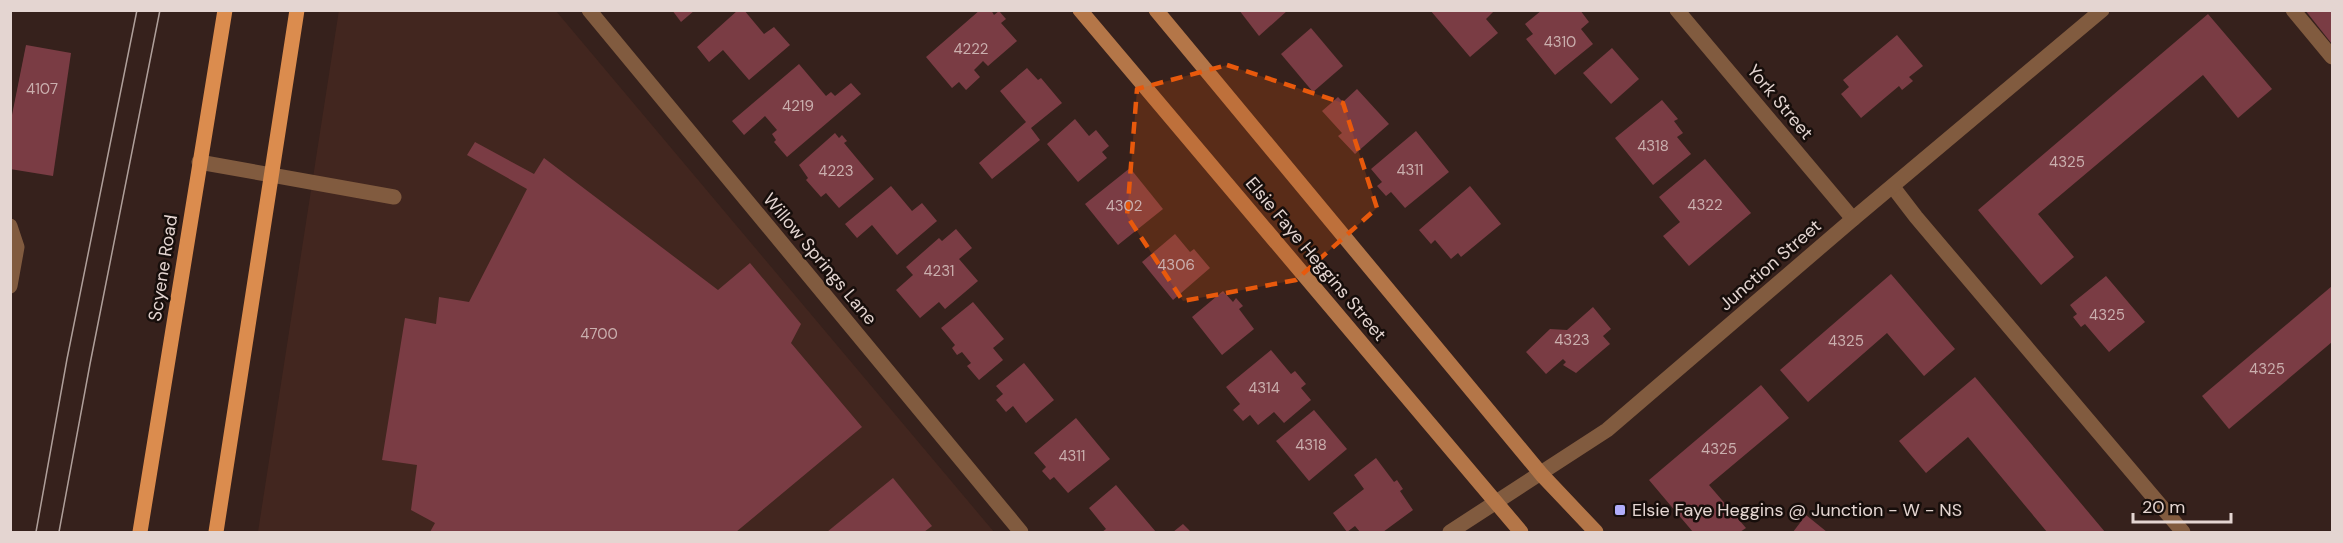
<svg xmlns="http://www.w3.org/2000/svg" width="2343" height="543" font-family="'DM Sans',sans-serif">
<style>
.built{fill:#42261f}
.building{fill:#7a3c44}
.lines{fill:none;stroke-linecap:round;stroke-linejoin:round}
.lane{stroke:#815b3f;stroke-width:15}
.street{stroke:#815b3f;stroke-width:15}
.secondary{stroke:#b47648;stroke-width:15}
.primary{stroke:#db8c4e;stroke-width:15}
.tram{stroke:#af9f9a;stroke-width:1.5}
.marked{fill:#e8590c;fill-opacity:0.2;stroke:#e8590c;stroke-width:4.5;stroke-dasharray:12 8;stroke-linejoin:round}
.poi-dot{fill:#b1adfa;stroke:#170e0b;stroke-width:2}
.labels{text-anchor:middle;stroke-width:5;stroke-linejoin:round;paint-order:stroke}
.number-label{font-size:15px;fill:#caafae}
.street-label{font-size:18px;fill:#e4d5d1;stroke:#170e0b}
.poi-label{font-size:18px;fill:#e4d5d1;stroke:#170e0b;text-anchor:start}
</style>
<rect width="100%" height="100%" fill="#36211c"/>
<path class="built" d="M 339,10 L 556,11 L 994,532 L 258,532 Z"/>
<g class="building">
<path d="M 672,10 L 695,10 L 681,22 Z"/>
<path d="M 738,10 L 744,10 L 764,34 L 774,27 L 790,45 L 749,80 L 723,50 L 709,62 L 697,47 Z"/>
<path d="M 980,10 L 991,10 L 994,15 L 999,11 L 1006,19 L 1001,23 L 1017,41 L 988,66 L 983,61 L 974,70 L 980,77 L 966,90 L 959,82 L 952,88 L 926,57 Z"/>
<path d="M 1239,10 L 1288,10 L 1259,36 Z"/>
<path d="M 1430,10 L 1495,10 L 1486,19 L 1498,33 L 1470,57 Z"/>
<path d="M 1542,10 L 1580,10 L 1589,22 L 1581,29 L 1593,44 L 1555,75 L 1526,39 L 1533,34 L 1525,24 Z"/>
<path d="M 2305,10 L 2332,10 L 2332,44 Z"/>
<path d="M 2208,14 L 2272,89 L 2238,118 L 2203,75 L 2038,214 L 2074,257 L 2041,285 L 1978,210 Z"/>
<path d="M 1311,28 L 1343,66 L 1313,92 L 1281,54 Z"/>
<path d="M 1897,35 L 1923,66 L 1909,77 L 1913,81 L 1902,90 L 1899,86 L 1861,118 L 1841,94 L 1849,87 L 1843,80 Z"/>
<path d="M 26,45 L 71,53 L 53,176 L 10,169 L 10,125 Z"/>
<path d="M 1612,48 L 1639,79 L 1611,104 L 1583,73 Z"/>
<path d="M 799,64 L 826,96 L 831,92 L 835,96 L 851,83 L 861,94 L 787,157 L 774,142 L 776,140 L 772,134 L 777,130 L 765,116 L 744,135 L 732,121 Z"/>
<path d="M 1027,68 L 1038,80 L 1041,78 L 1062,103 L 1031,128 L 1040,140 L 992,179 L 979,163 L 1026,122 L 1000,91 Z"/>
<path d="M 1357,89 L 1389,124 L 1355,154 L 1338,136 L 1342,133 L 1322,111 L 1338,97 L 1343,102 Z"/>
<path d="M 1662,100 L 1678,119 L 1674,121 L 1683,133 L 1677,137 L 1691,154 L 1653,185 L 1615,138 Z"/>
<path d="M 1075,119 L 1089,136 L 1096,130 L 1109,146 L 1102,152 L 1107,158 L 1078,182 L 1047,144 Z"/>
<path d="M 1416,131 L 1449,172 L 1405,208 L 1391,192 L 1386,196 L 1377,186 L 1382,182 L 1371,169 Z"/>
<path d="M 835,133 L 839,138 L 842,135 L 847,141 L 844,143 L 874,179 L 839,208 L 826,193 L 821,197 L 806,180 L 808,178 L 799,165 Z"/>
<path d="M 475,142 L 534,174 L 544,158 L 718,290 L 750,263 L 801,324 L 791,343 L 862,427 L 736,532 L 430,532 L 435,523 L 411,510 L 417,465 L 382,460 L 405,318 L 436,324 L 439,297 L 469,302 L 527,189 L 467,155 Z"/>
<path d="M 1705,159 L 1751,213 L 1689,266 L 1663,236 L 1680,222 L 1659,197 Z"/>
<path d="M 1130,168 L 1163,209 L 1118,245 L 1085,204 Z"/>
<path d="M 891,186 L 912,211 L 922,203 L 937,221 L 897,255 L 872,225 L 857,238 L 845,224 Z"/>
<path d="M 1470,186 L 1501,224 L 1461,257 L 1458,253 L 1451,259 L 1435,240 L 1431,244 L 1419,230 Z"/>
<path d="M 956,229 L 972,248 L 959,259 L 978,281 L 945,309 L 939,302 L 920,318 L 896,290 L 913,275 L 906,267 L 939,238 L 942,241 Z"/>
<path d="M 1175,234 L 1190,252 L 1194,249 L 1210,268 L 1173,300 L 1142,262 Z"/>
<path d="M 1891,274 L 1955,349 L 1924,376 L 1887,333 L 1808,402 L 1780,370 Z"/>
<path d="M 2106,276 L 2145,322 L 2109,352 L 2085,324 L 2081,327 L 2073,317 L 2077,314 L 2070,305 Z"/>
<path d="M 2332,286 L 2332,342 L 2229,429 L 2202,396 Z"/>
<path d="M 1223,291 L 1233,302 L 1236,298 L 1243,306 L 1239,309 L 1254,329 L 1222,355 L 1192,317 Z"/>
<path d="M 973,302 L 1004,339 L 993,348 L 1003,360 L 979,380 L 967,366 L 971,363 L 962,352 L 957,355 L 952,348 L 955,345 L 941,328 Z"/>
<path d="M 1593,307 L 1611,329 L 1603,336 L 1610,344 L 1576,373 L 1563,365 L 1566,362 L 1563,359 L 1546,374 L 1526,352 L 1550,329 L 1567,330 Z"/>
<path d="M 1271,350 L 1291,374 L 1295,371 L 1306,384 L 1301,388 L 1311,400 L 1284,423 L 1274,412 L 1258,425 L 1250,415 L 1243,421 L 1233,410 L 1240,404 L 1226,387 Z"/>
<path d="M 1024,363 L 1054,400 L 1026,423 L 1013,406 L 1006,412 L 996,400 L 1003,394 L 996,386 Z"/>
<path d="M 1975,377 L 2105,532 L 2047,532 L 1968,437 L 1926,473 L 1899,441 Z"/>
<path d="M 1761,385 L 1789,418 L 1709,485 L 1746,528 L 1740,532 L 1693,532 L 1649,480 Z"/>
<path d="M 1314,410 L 1347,449 L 1309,481 L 1276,441 Z"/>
<path d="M 1076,418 L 1110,459 L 1068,493 L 1054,477 L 1050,480 L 1042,471 L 1046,467 L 1034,453 Z"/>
<path d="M 1376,458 L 1394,482 L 1397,480 L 1403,489 L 1400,491 L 1413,510 L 1383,532 L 1360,532 L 1355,526 L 1347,532 L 1333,513 L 1364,489 L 1354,475 Z"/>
<path d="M 893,478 L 932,526 L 924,532 L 827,532 Z"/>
<path d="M 1116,485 L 1156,532 L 1102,532 L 1106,529 L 1089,508 Z"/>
<path d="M 1806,515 L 1827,532 L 1793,532 Z"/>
<path d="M 1183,524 L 1191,532 L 1173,532 Z"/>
</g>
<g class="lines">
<g class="lane">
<path d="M 2293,10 L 2332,57"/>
<path d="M 199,162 L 394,197"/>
<path d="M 1893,187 L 1916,217 L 2183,532"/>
<path d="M 10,226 L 17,247 L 10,286"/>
</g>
<g class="street">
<path d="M 589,10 L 1021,532"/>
<path d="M 1677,10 L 1853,219"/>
<path d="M 1450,532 L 1607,430 L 1853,219 L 2102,10"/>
</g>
<g class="secondary">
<path d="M 1080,10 L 1521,532"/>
<path d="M 1156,10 L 1542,475 L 1596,532"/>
</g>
<g class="primary">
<path d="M 140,532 L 225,10"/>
<path d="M 216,532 L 297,10"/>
</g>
<g class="tram">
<path d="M 36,532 L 67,359 L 137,10"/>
<path d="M 59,532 L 90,364 L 160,10"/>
</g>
</g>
<path class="marked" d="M 1227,65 L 1343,103 L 1377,208 L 1296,280 L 1183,301 L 1127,216 L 1137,89 Z"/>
<rect class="poi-dot" x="1614" y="504" width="12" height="12" rx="3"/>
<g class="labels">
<g class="number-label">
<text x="1560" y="47">4310</text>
<text x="971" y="54">4222</text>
<text x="42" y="94">4107</text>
<text x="798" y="111">4219</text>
<text x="1653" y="151">4318</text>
<text x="2067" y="167">4325</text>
<text x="1410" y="175">4311</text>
<text x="836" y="176">4223</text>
<text x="1705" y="210">4322</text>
<text x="1124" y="211">4302</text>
<text x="1176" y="270">4306</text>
<text x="939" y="276">4231</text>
<text x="2107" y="320">4325</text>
<text x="599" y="339">4700</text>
<text x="1572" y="345">4323</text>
<text x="1846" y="346">4325</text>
<text x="2267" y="374">4325</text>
<text x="1264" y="393">4314</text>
<text x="1311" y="450">4318</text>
<text x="1719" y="454">4325</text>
<text x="1072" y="461">4311</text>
</g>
<g class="street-label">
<text transform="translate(1780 102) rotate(50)" y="6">York Street</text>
<text transform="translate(820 259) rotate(50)" y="6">Willow Springs Lane</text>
<text transform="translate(1316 259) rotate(50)" y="6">Elsie Faye Heggins Street</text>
<text transform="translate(1770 265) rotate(-41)" y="6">Junction Street</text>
<text transform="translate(163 268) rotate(-81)" y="6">Scyene Road</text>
</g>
<g class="poi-label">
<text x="1632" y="516">Elsie Faye Heggins @ Junction - W - NS</text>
</g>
</g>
<rect width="2343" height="543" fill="none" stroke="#e4d5d1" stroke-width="24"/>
<path d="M2133 513v9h98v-9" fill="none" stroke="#e4d5d1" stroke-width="3"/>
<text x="2142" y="513" font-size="18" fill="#e4d5d1" stroke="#170e0b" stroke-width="4.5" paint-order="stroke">20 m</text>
</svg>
